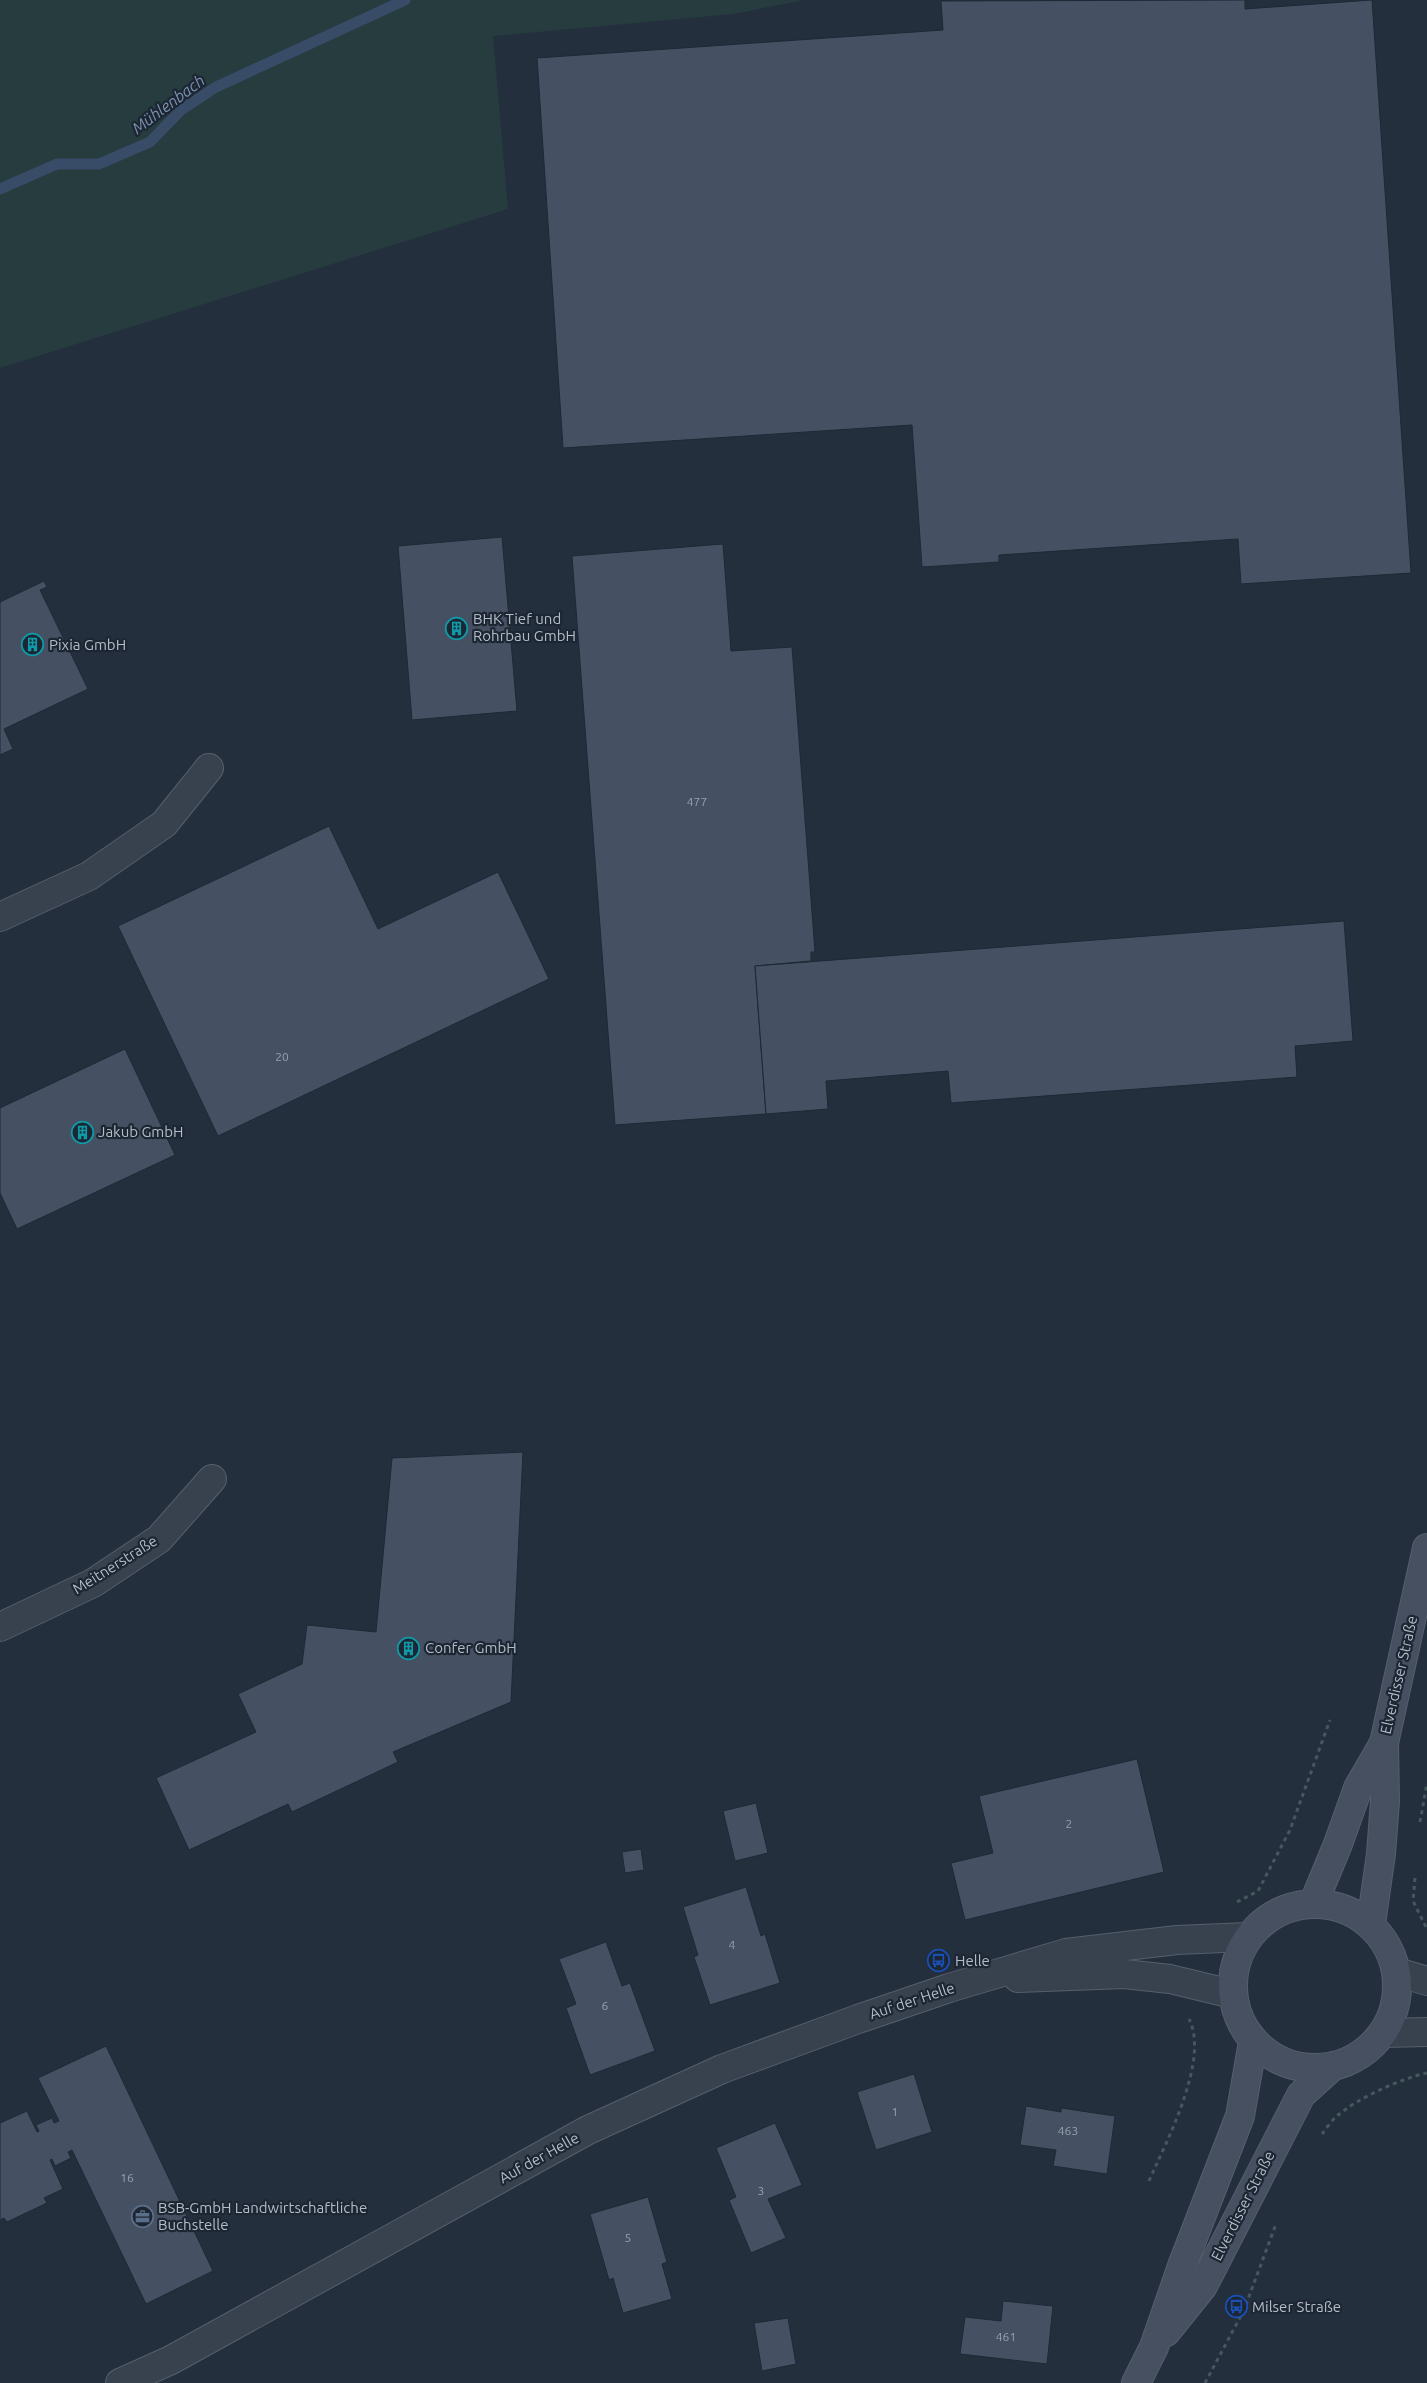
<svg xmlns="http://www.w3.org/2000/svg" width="1427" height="2383" font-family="Ubuntu,sans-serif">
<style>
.green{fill:#263c3f}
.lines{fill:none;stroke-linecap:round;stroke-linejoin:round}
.stream{stroke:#394c67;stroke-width:11}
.building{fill:#455162;stroke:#1f2835}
.minor-casing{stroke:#565f6c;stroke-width:30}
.tertiary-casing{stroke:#565f6c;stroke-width:30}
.secondary-casing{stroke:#565f6c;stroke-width:30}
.path{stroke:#44595c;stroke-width:3;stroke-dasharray:4 4;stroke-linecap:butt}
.minor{stroke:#38414e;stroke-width:28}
.tertiary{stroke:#38414e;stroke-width:28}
.secondary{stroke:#465061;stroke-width:28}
.labels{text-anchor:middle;stroke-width:4.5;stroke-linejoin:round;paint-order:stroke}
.number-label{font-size:12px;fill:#98a1af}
.poi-label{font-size:15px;fill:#b4bcc9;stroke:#1d2633;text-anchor:start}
.street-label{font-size:15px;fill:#b4bcc9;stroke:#1d2633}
.water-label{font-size:16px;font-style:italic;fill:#7c92b1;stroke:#1d2633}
</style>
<rect width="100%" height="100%" fill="#242f3e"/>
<path class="green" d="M 0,0 L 804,0 L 733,14 L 493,36 L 508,209 L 0,368 Z"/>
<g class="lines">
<path class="stream" d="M 0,189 L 57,164 L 99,164 L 150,142 L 181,110 L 216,87 L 405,0"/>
</g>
<g class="building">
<path d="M 1245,0 L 1245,9 L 1372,0 L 1411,573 L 1241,584 L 1238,539 L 999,555 L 999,562 L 922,567 L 912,425 L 563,448 L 537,58 L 943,30 L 941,1 Z"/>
<path d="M 502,537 L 517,711 L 412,720 L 398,546 Z"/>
<path d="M 723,544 L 731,651 L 792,647 L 815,952 L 811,952 L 811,961 L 755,966 L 766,1114 L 615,1125 L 572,556 Z"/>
<path d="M 44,581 L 47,587 L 40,590 L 88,689 L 4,729 L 13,749 L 0,755 L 0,602 Z"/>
<path d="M 329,826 L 378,929 L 498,872 L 549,979 L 218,1136 L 118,926 Z"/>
<path d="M 1344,921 L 1353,1041 L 1295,1046 L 1297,1077 L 951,1103 L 948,1071 L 826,1081 L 828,1109 L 766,1114 L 755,966 Z"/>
<path d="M 125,1049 L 175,1155 L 17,1229 L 0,1193 L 0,1108 Z"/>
<path d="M 523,1452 L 511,1702 L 393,1752 L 398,1762 L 292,1812 L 288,1804 L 189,1850 L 156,1778 L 256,1732 L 238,1694 L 302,1664 L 307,1625 L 376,1632 L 392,1458 Z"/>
<path d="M 1137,1759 L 1164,1872 L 965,1920 L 951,1863 L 993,1853 L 979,1796 Z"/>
<path d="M 756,1803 L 768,1853 L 735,1861 L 723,1811 Z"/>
<path d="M 641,1849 L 644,1870 L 625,1873 L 622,1852 Z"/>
<path d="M 746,1887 L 761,1936 L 765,1934 L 780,1983 L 710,2005 L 694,1957 L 698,1955 L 683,1907 Z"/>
<path d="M 606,1942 L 622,1986 L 630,1983 L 655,2051 L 590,2075 L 566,2008 L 576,2004 L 559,1959 Z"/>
<path d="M 106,2046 L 213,2271 L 146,2304 L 72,2150 L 68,2152 L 71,2158 L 55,2166 L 52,2159 L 50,2160 L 63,2189 L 44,2198 L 47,2203 L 7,2222 L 4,2218 L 0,2220 L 0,2123 L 27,2111 L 37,2132 L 39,2131 L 36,2125 L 52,2118 L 54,2123 L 59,2121 L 38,2078 Z"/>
<path d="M 914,2074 L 932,2132 L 876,2150 L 857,2092 Z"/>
<path d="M 1026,2106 L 1061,2112 L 1061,2108 L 1115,2116 L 1107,2174 L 1053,2166 L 1056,2150 L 1020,2145 Z"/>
<path d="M 775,2123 L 802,2185 L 768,2199 L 786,2238 L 751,2253 L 729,2200 L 736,2197 L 716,2148 Z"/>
<path d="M 648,2197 L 667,2262 L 662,2264 L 672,2299 L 623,2313 L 613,2278 L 609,2280 L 590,2214 Z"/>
<path d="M 1003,2301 L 1053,2306 L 1047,2364 L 960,2354 L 965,2317 L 1001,2321 Z"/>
<path d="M 788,2318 L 796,2364 L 762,2371 L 754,2323 Z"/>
</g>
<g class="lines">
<defs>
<g id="minor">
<path d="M 0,917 L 89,876 L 164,824 L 209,768"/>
<path d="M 0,1627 L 93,1583 L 159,1539 L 212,1479"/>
</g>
<g id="tertiary">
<path d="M 1397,1972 L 1427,1981"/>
<path d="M 1018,1978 L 1124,1974 L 1170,1979 L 1232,1994"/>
<path d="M 1383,2033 L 1427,2032"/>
<path d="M 120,2383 L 171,2360 L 588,2130 L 722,2069 L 858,2019 L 949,1988 L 1066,1953 L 1177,1940 L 1247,1937"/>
</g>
<g id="secondary">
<path d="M 1314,1902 L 1338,1844 L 1358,1788 L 1384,1743"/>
<circle cx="1315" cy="1986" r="82"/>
<path d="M 1371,1924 L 1381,1854 L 1385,1801 L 1384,1743 L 1427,1548"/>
<path d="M 1166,2332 L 1203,2286 L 1301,2095 L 1333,2066"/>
<path d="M 1136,2383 L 1154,2347 L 1182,2266 L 1240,2116 L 1253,2042"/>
</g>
</defs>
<use href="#minor" class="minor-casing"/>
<use href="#tertiary" class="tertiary-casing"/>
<use href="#secondary" class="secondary-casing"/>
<g class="path">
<path d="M 1420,1822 L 1427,1783"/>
<path d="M 1415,1878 L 1413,1901 L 1427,1929"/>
<path d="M 1237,1902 L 1258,1891 L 1290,1830 L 1330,1720"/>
<path d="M 1322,2134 C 1326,2129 1331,2121 1337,2116 C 1356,2099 1402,2078 1427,2073"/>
<path d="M 1149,2181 C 1166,2142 1210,2060 1189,2019"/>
<path d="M 1205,2383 L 1244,2310 L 1276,2224"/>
</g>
<use href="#minor" class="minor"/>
<use href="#tertiary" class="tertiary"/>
<use href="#secondary" class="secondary"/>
</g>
<defs>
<symbol id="building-ring" viewBox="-11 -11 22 22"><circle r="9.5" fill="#1d2633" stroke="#0f9aa8" stroke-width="1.5"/><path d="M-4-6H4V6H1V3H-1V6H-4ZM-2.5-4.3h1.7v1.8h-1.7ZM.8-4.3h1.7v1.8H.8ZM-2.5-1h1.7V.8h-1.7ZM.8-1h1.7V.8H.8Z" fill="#0f9aa8"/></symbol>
<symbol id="bus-ring" viewBox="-11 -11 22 22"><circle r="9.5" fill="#1d2633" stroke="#1a4fb4" stroke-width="1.5"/><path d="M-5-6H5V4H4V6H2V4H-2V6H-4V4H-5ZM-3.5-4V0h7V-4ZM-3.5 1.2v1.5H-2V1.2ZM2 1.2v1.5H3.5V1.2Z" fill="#1a4fb4"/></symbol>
<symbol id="office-ring" viewBox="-11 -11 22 22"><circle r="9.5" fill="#1d2633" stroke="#5c6f8a" stroke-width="1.5"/><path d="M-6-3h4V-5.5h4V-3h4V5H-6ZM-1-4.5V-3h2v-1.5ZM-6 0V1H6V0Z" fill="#5c6f8a"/></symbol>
</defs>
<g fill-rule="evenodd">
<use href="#building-ring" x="444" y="616" width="25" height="25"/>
<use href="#building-ring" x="20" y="632" width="25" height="25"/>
<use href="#building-ring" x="70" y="1120" width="25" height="25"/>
<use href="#building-ring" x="396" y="1636" width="25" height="25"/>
<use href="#bus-ring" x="926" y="1948" width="25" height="25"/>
<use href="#office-ring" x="130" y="2204" width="25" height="25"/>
<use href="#bus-ring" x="1224" y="2294" width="25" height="25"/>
</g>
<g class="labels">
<g class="number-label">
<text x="697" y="806">477</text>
<text x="282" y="1061">20</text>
<text x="1069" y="1828">2</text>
<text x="732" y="1949">4</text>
<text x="605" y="2010">6</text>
<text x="895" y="2116">1</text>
<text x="1068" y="2135">463</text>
<text x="127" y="2182">16</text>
<text x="761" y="2195">3</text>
<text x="628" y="2242">5</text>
<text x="1006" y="2341">461</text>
</g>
<g class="poi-label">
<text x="473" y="624">BHK Tief und<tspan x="473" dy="17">Rohrbau GmbH</tspan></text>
<text x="49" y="650">Pixia GmbH</text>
<text x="98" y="1137">Jakub GmbH</text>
<text x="425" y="1653">Confer GmbH</text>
<text x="955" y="1966">Helle</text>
<text x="158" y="2213">BSB-GmbH Landwirtschaftliche<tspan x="158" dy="17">Buchstelle</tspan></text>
<text x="1252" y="2312">Milser Straße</text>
</g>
<g class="street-label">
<text transform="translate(115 1565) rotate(-32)" y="5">Meitnerstraße</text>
<text transform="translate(1399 1675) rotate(-77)" y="5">Elverdisser Straße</text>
<text transform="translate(912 2001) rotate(-18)" y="5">Auf der Helle</text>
<text transform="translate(539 2158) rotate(-29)" y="5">Auf der Helle</text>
<text transform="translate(1243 2206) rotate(-63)" y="5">Elverdisser Straße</text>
</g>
<g class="water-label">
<text transform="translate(168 104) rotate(-37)" y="6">Mühlenbach</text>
</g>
</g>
</svg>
